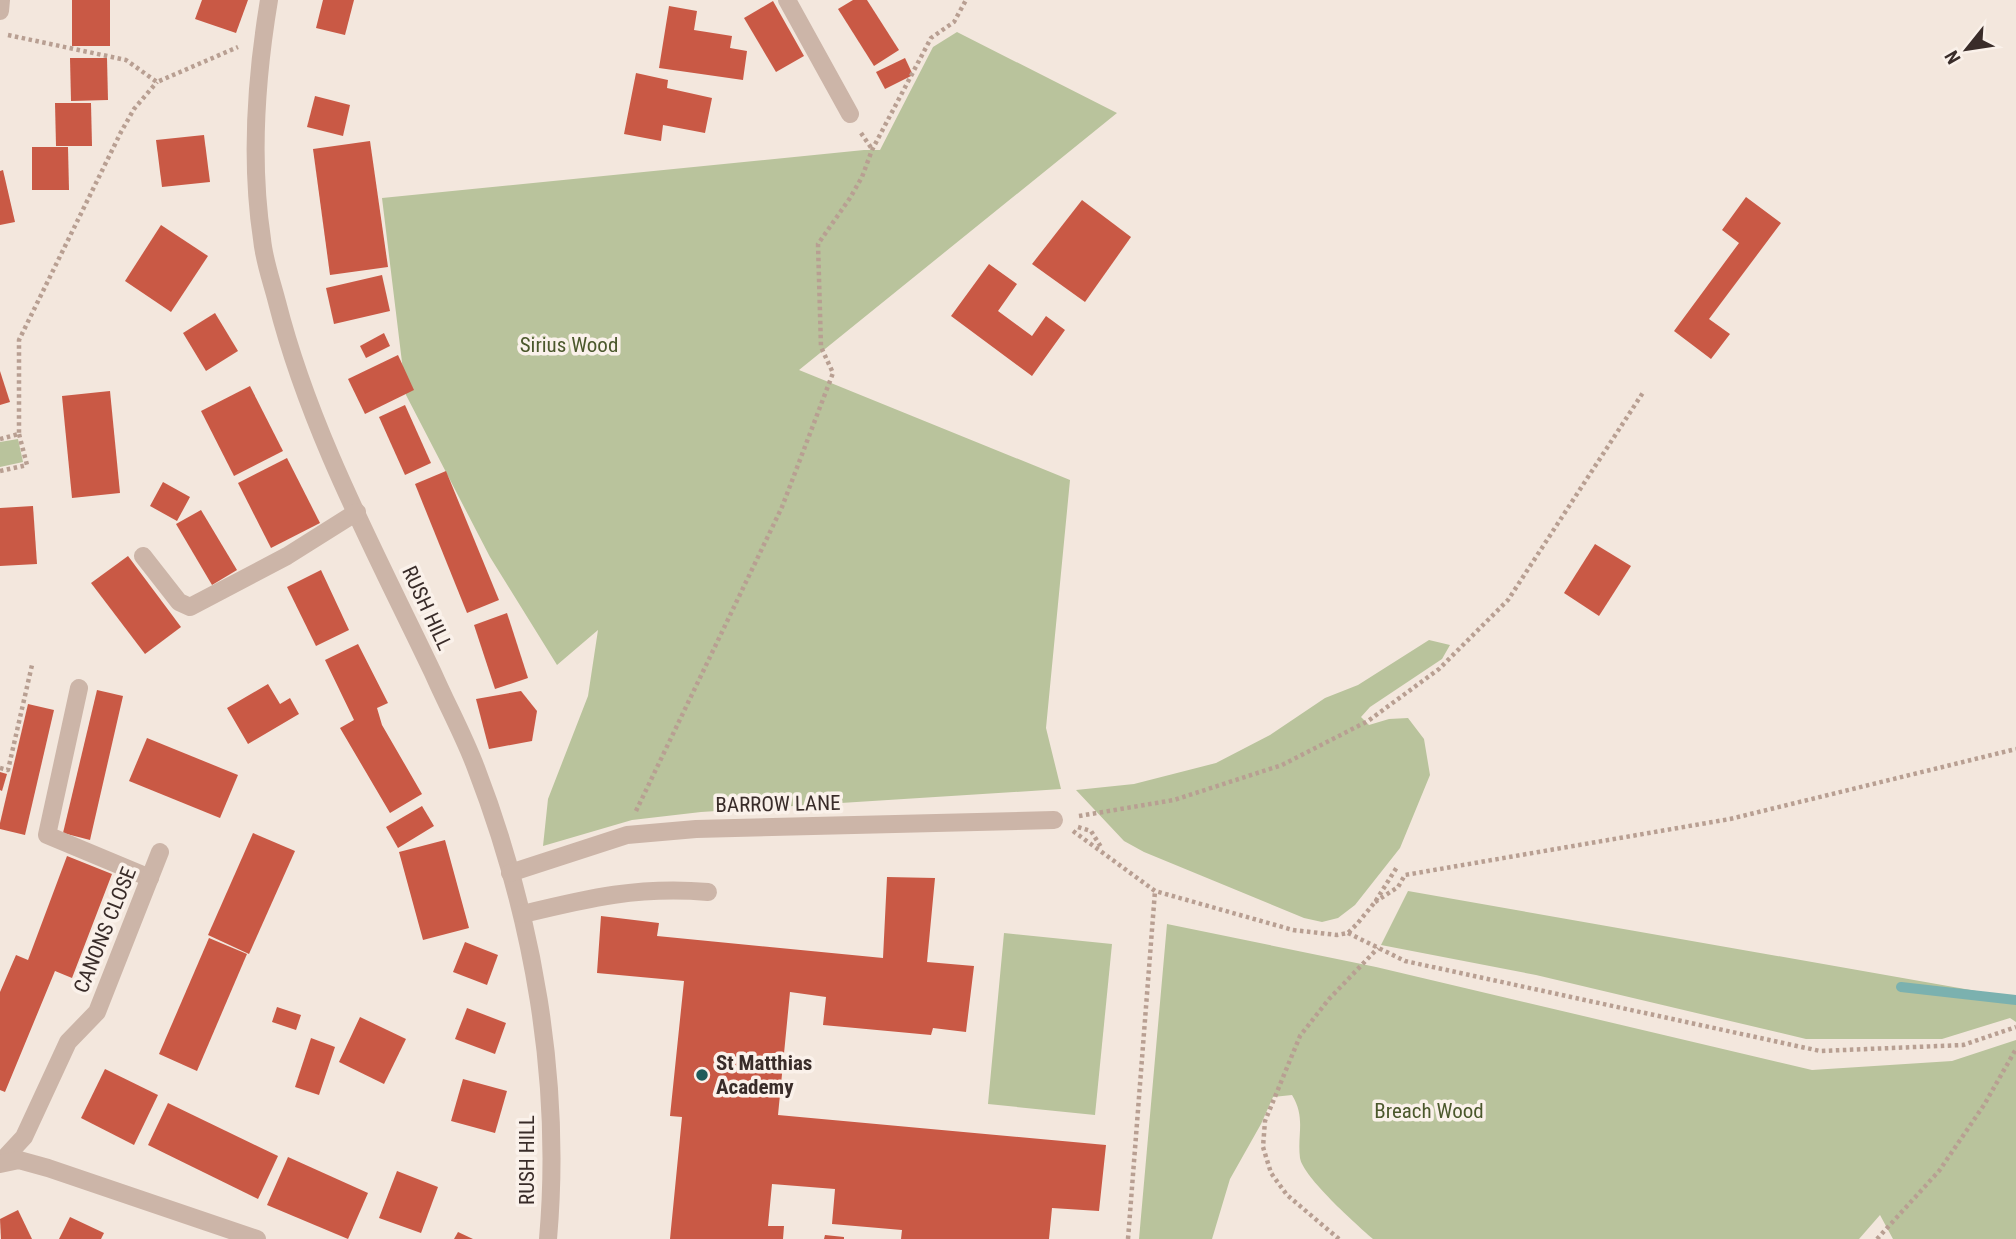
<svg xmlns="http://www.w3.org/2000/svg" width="2016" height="1239" font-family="'Roboto Condensed',sans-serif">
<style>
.green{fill:#b9c39c}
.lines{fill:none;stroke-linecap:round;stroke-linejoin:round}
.stream{stroke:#7bb1af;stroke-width:10}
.building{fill:#c95945}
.path{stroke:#b89f92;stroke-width:4.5;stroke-dasharray:3.5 3.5;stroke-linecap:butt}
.minor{stroke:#ccb5a8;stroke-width:18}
.poi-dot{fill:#1d5c5a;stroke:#faf1ea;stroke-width:2.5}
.labels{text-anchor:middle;stroke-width:7;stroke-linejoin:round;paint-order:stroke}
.park-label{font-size:21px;fill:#4b582c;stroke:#faf1ea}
.street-label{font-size:21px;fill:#392c29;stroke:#faf1ea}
.poi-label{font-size:21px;font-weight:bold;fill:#392c29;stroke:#faf1ea;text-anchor:start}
</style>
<rect width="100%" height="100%" fill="#f3e7dd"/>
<g class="green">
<path d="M 957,32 L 1117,113 L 799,370 L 1070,480 L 1046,728 L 1061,789 L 701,812 L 632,820 L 543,846 L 548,799 L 588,696 L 598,630 L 557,665 L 490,557 L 406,395 L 382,198 L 864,150 L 880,150 L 933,47 Z"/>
<path d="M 18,439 L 23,462 L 0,467 L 0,442 Z"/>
<path d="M 1429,640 L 1450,645 L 1442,659 L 1370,707 L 1361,717 L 1369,725 L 1389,719 L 1408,718 L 1424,739 L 1430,775 L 1400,848 L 1355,905 L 1338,918 L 1322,922 L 1304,918 L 1144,852 L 1124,841 L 1076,790 L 1134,784 L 1216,763 L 1270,735 L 1325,698 L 1358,685 Z"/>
<path d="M 1408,891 L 2016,998 L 2016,1022 L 2010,1018 L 1942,1039 L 1806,1039 L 1536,975 L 1381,945 Z"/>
<path d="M 1167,924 L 1376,967 L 1812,1070 L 1952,1061 L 2016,1040 L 2016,1239 L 1893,1239 L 1880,1215 L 1859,1239 L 1373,1239 C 1357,1225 1303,1177 1300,1158 C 1297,1134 1306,1118 1292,1095 L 1273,1097 L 1261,1124 L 1230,1179 L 1212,1239 L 1139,1239 Z"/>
<path d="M 1004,933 L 1112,944 L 1095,1115 L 988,1104 Z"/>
</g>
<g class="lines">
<path class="stream" d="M 1901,987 L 2016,1000"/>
</g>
<g class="building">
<rect x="72" y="0" width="38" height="46"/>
<path d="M 202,0 L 248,0 L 236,33 L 195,19 Z"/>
<path d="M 323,0 L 354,0 L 345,35 L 316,28 Z"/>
<path d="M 853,0 L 867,0 L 899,50 L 874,66 L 838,9 Z"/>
<path d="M 773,1 L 804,56 L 776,72 L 744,18 Z"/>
<path d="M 669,6 L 697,11 L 694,30 L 732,36 L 730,48 L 747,51 L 743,80 L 659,68 Z"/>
<path d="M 70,58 L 107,58 L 108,100 L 71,101 Z"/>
<path d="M 905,58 L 913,75 L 885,89 L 876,72 Z"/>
<path d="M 636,73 L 668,80 L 667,88 L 712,98 L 705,133 L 663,125 L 661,141 L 624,134 Z"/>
<path d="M 315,96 L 350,105 L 343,136 L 307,127 Z"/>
<path d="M 55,103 L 91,103 L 92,146 L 56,146 Z"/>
<path d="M 204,135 L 210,182 L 162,187 L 156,140 Z"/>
<path d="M 370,141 L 388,267 L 330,275 L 313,149 Z"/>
<path d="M 32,147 L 68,147 L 69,190 L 32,190 Z"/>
<path d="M 3,170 L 15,222 L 0,225 L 0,171 Z"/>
<path d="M 1746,197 L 1781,223 L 1709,319 L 1730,334 L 1711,359 L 1674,331 L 1739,243 L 1722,230 Z"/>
<path d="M 1082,200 L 1131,237 L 1085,302 L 1032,264 Z"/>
<path d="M 161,225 L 208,256 L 171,312 L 125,281 Z"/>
<path d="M 989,264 L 1017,284 L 998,311 L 1032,336 L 1046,316 L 1065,330 L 1032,376 L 951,316 Z"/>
<path d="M 382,275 L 390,311 L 334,324 L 326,288 Z"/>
<path d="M 215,313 L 238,351 L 206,371 L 183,333 Z"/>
<path d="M 384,333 L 390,346 L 366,358 L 360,346 Z"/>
<path d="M 398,355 L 414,390 L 365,414 L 348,379 Z"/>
<path d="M 0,371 L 10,402 L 0,405 Z"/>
<path d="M 250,386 L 283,451 L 234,476 L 201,411 Z"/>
<path d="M 110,391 L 120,493 L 72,498 L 62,396 Z"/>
<path d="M 405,405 L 431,463 L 405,475 L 379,417 Z"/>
<path d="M 287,458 L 320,523 L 271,548 L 238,483 Z"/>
<path d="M 446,471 L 499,600 L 467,613 L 415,484 Z"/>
<path d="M 163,482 L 190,497 L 177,521 L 150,506 Z"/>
<path d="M 33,506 L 37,564 L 0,566 L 0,508 Z"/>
<path d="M 201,510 L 237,570 L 212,585 L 176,524 Z"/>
<path d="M 1595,544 L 1631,566 L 1599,616 L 1564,593 Z"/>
<path d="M 128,556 L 181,627 L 145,654 L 91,583 Z"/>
<path d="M 321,570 L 349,630 L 316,646 L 287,587 Z"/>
<path d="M 507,613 L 528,678 L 495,689 L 474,625 Z"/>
<path d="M 358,644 L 388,703 L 377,708 L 382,725 L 422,794 L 390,813 L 340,728 L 354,720 L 325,660 Z"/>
<path d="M 268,684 L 280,704 L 290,698 L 299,714 L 248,744 L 227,708 Z"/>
<path d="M 97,690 L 123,696 L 90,840 L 63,833 Z"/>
<path d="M 521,691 L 537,711 L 532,741 L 489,749 L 476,699 Z"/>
<path d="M 28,704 L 54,710 L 25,835 L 0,829 L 0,823 Z"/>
<path d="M 147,738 L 238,775 L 220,818 L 129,781 Z"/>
<path d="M 0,772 L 7,774 L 2,791 L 0,790 Z"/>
<path d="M 422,806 L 434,826 L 398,848 L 386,827 Z"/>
<path d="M 253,833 L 295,851 L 249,954 L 208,935 Z"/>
<path d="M 445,840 L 469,928 L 423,940 L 399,852 Z"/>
<path d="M 67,856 L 112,874 L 72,978 L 55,971 L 5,1092 L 0,1090 L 0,992 L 16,955 L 28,960 Z"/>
<path d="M 887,877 L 935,878 L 927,962 L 974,966 L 966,1032 L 933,1028 L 931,1035 L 823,1025 L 826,997 L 790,992 L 778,1115 L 1106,1145 L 1099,1211 L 1052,1208 L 1049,1239 L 901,1239 L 902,1230 L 832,1224 L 835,1189 L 772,1184 L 768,1226 L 784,1226 L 783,1239 L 670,1239 L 682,1117 L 670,1116 L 684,981 L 597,973 L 601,916 L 659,923 L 657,936 L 883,958 Z"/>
<path d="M 209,938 L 247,954 L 197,1071 L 159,1054 Z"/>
<path d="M 465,942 L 498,955 L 487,985 L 453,972 Z"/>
<path d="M 277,1007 L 301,1015 L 296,1030 L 272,1022 Z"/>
<path d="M 467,1008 L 506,1023 L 495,1054 L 455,1039 Z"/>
<path d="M 360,1017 L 406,1039 L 384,1084 L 339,1062 Z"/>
<path d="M 311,1038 L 335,1047 L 319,1095 L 295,1087 Z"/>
<path d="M 105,1069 L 158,1095 L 134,1145 L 81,1118 Z"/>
<path d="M 463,1079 L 507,1091 L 495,1133 L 451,1121 Z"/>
<path d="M 168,1103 L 278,1156 L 258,1199 L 148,1145 Z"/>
<path d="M 288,1157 L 368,1193 L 348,1239 L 267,1205 Z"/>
<path d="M 397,1171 L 438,1187 L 421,1233 L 379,1218 Z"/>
<path d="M 18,1210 L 32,1239 L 1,1239 L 0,1219 Z"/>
<path d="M 70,1217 L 104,1233 L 101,1239 L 59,1239 Z"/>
<path d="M 458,1232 L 473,1239 L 454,1239 Z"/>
<path d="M 825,1235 L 844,1237 L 844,1239 L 824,1239 Z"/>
</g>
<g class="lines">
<g class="path">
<path d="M 8,35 L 126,60 L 157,82 L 238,47"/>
<path d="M 861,133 L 872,149"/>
<path d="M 0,439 L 19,434 L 19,340 L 121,132 L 134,109 L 157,82"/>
<path d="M 0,471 L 27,465 L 19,434"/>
<path d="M 0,768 L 8,770 L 32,665"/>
<path d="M 636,811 L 782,507 L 833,373 L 821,347 L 818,244 L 850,198 L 862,177 L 872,150 L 931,38 L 954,22 L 966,0"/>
<path d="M 1079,816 L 1174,800 L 1282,765 L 1368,721 L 1439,669 L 1508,600 L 1644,391"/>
<path d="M 1078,827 L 1091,831 L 1101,847"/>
<path d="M 1073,831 L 1155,891 L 1293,930 L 1337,935 L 1348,933 L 1357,924 L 1375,902 L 1397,867"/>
<path d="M 1375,902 L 1398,887 L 1405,875 L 1730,819 L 2016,749"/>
<path d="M 1348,933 L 1405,961 L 1820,1051 L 1963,1045 L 2016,1027"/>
<path d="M 1128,1239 L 1155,891"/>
<path d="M 1339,1239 L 1287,1195 L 1271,1173 L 1263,1147 L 1265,1121 L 1300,1036 L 1329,999 L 1378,948"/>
<path d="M 1877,1239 L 1939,1171 L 1984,1105 L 2016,1049"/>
</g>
<g class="minor">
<path d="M 269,0 C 256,78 250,160 262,239 C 264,261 272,282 277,302 C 310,432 376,553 433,673 C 447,705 464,736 476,768 C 533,916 562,1080 548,1239"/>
<path d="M 787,0 L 850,114"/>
<path d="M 0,11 L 1,0"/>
<path d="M 143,556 L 179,602 L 190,607 L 287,556 L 357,512"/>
<path d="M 79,688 L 47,835 L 150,878"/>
<path d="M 510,873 L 627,835 L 696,829 L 1054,820"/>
<path d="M 523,914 C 589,898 639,886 708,892"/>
<path d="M 0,1163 L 24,1137 L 68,1042 L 97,1012 L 160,852"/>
<path d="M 0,1164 L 19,1160 L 48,1168 L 257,1239"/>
</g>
</g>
<circle class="poi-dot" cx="702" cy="1075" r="7"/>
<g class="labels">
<g class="park-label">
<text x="569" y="352">Sirius Wood</text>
<text x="1429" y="1118">Breach Wood</text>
</g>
<g class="street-label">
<text transform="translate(427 608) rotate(65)" y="7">RUSH HILL</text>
<text transform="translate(778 804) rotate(-1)" y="7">BARROW LANE</text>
<text transform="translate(105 930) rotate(-68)" y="7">CANONS CLOSE</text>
<text transform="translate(527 1160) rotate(-90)" y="7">RUSH HILL</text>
</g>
<g class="poi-label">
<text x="716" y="1070">St Matthias<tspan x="716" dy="24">Academy</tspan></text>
</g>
</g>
<g transform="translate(1967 49) rotate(240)" stroke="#faf1ea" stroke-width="5" paint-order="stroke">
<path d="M0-5L12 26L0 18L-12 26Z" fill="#392c29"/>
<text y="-10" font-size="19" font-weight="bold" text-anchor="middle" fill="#392c29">N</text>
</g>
</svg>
